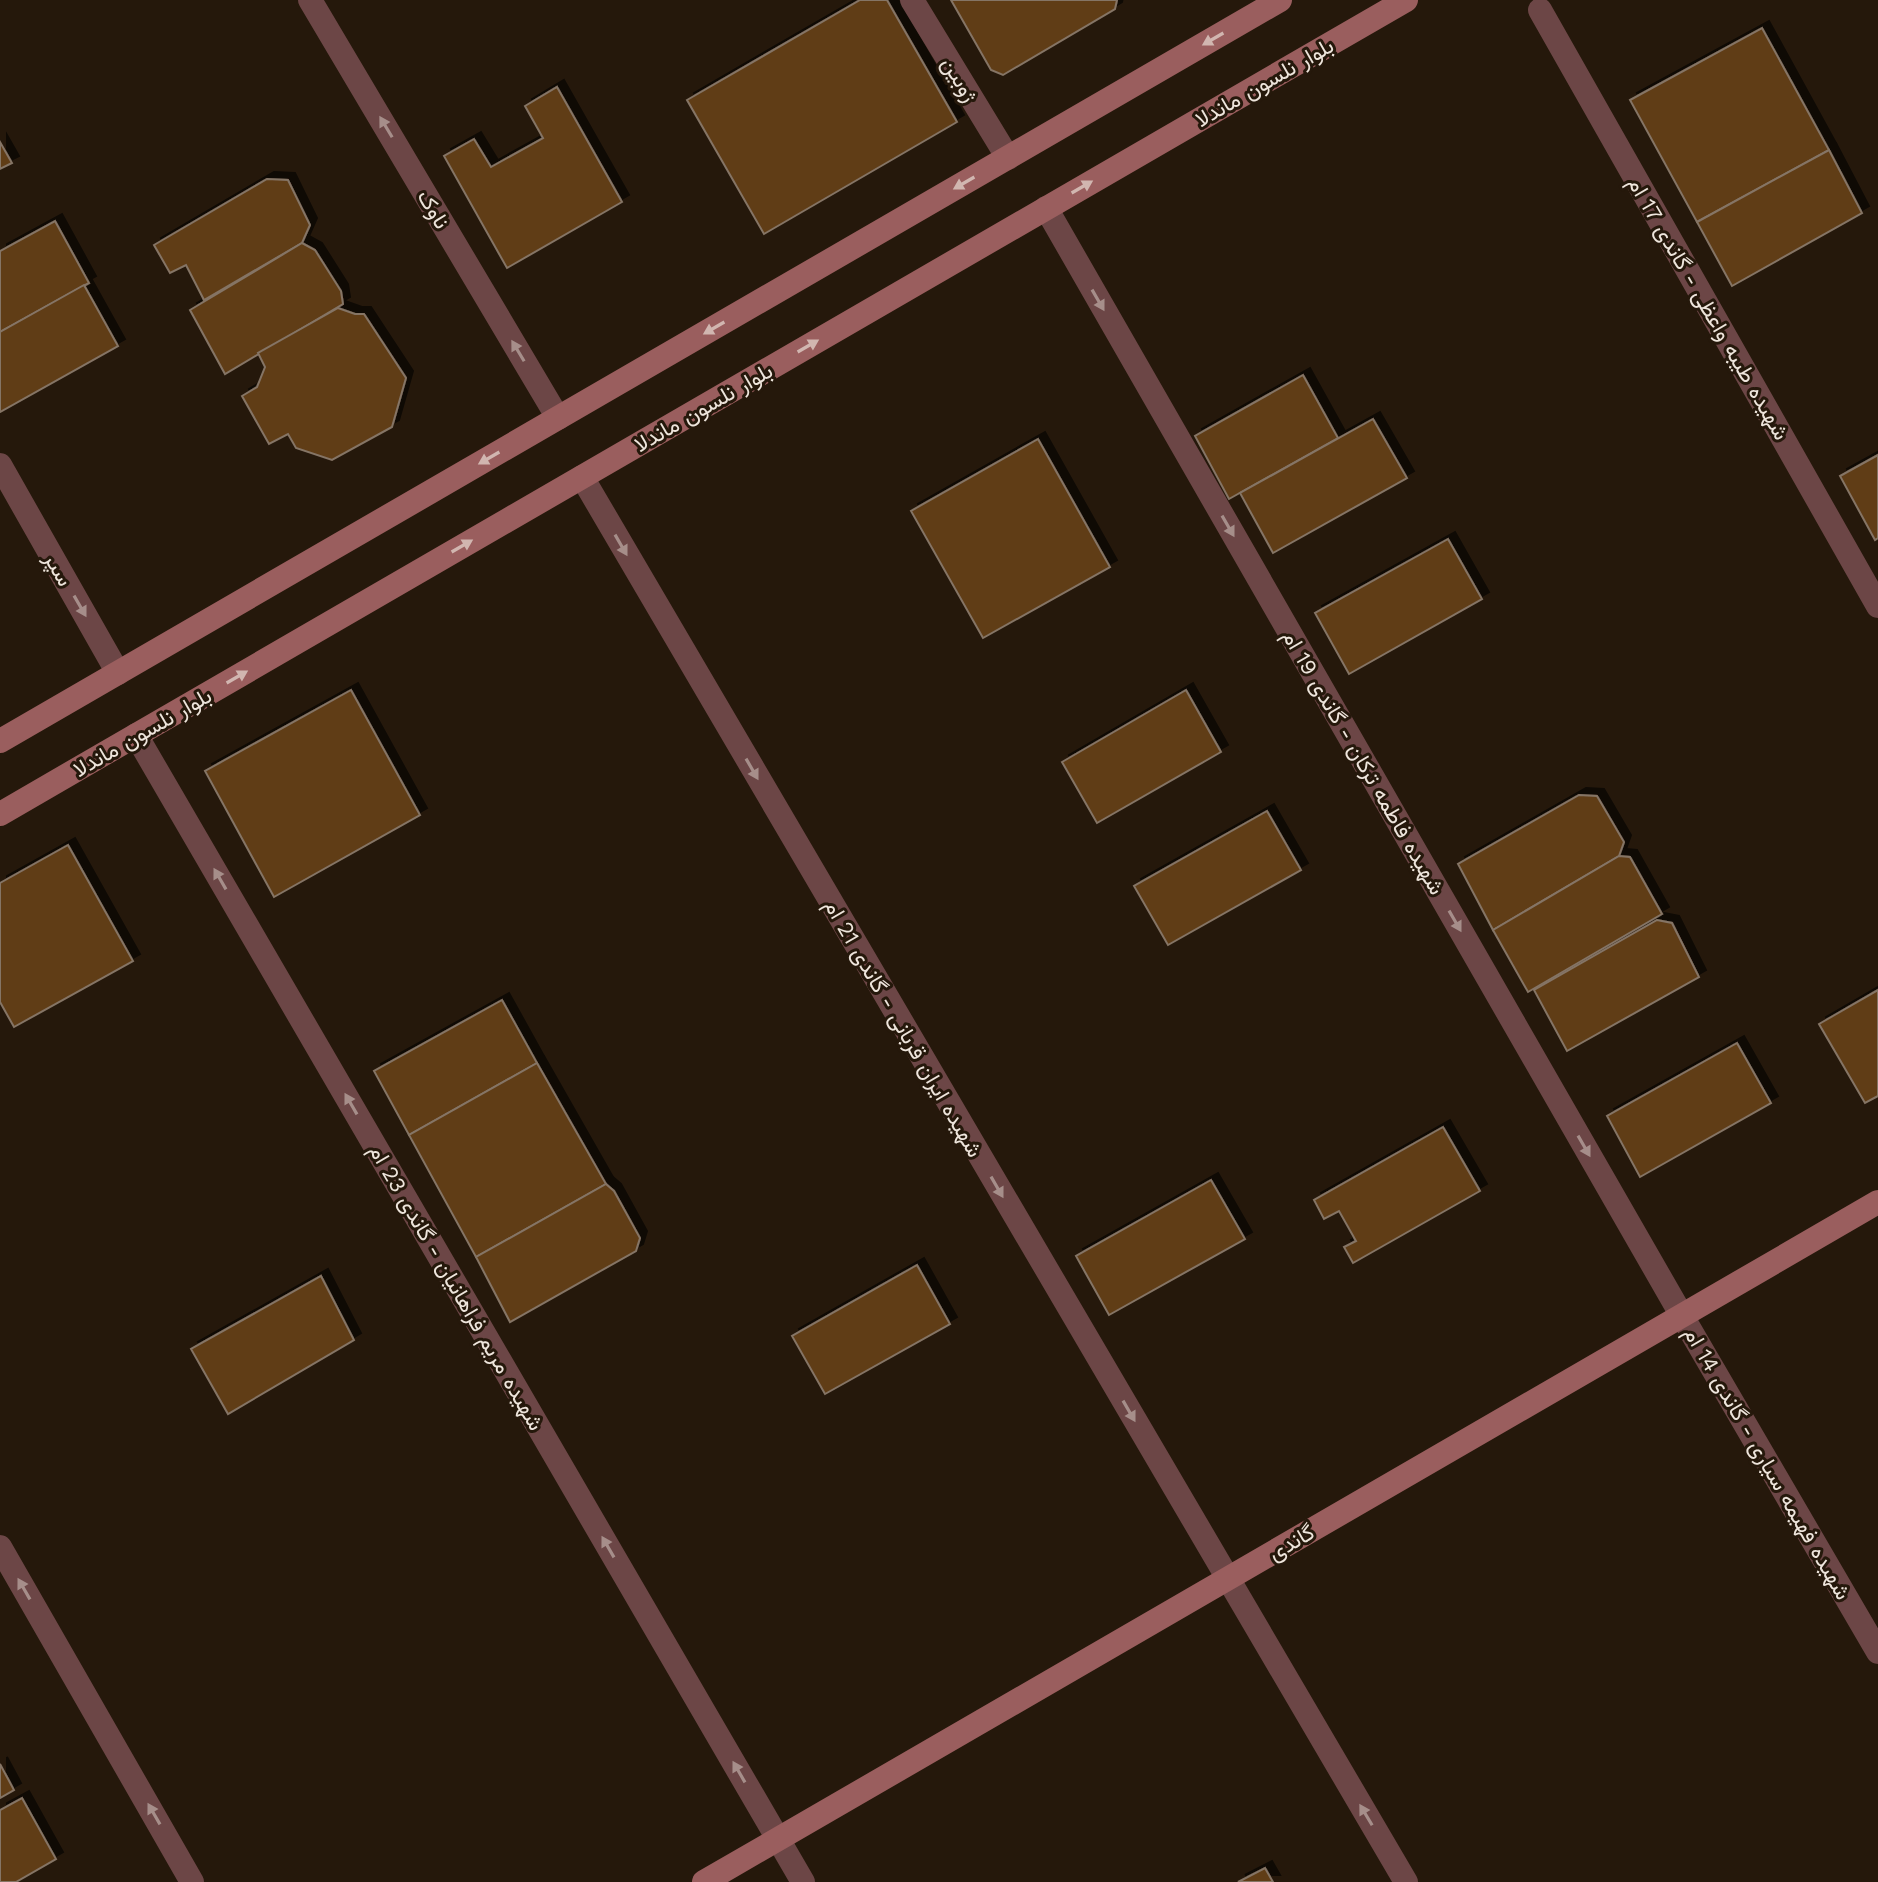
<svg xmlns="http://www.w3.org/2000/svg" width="1878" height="1882" font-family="'Work Sans',Vazirmatn,sans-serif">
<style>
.building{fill:#603e19;stroke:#857465;stroke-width:2;filter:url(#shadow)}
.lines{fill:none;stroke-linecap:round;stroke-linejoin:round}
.street{stroke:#6c4646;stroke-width:24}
.secondary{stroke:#9a5e5e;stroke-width:24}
.oneway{fill:#d1b6b0}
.oneway2{fill:#a68e8a}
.labels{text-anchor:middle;stroke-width:6;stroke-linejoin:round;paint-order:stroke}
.street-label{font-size:22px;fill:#eee5dc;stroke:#25180b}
</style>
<defs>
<filter id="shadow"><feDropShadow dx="7" dy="-7" stdDeviation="0" flood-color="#0009"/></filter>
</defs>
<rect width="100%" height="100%" fill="#25180b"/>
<g class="building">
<path d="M 860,0 L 887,0 L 957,122 L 764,234 L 687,100 Z"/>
<path d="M 951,0 L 1117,0 L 1115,9 L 1003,75 L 991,70 Z"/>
<path d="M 1762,28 L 1829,150 L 1697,222 L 1630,100 Z"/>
<path d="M 557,87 L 622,202 L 507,268 L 444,156 L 474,139 L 491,167 L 543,138 L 525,106 Z"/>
<path d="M 0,142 L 12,163 L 0,169 Z"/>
<path d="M 1829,150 L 1862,213 L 1732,286 L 1697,222 Z"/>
<path d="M 267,179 L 288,180 L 310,225 L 302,243 L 204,300 L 186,265 L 170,273 L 154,245 Z"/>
<path d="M 55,221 L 89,283 L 0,332 L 0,251 Z"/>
<path d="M 302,243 L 315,250 L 341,291 L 343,304 L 225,374 L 190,310 Z"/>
<path d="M 84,285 L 118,346 L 0,412 L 0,332 Z"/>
<path d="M 338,308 L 355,314 L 364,314 L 406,378 L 392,427 L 332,460 L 296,448 L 288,434 L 269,444 L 242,396 L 257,387 L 265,367 L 258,353 Z"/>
<path d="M 1303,375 L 1338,438 L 1229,499 L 1195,436 Z"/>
<path d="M 1373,419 L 1407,478 L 1273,553 L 1240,493 Z"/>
<path d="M 1038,439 L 1110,567 L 983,638 L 911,511 Z"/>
<path d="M 1878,455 L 1878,538 L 1875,540 L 1840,476 Z"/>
<path d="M 1448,539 L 1482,599 L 1349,674 L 1315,613 Z"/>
<path d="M 351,690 L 420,815 L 274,897 L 205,771 Z"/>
<path d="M 1186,690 L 1221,752 L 1097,823 L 1062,762 Z"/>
<path d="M 1579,795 L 1597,796 L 1624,842 L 1619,856 L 1493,930 L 1458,864 Z"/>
<path d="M 1267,811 L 1301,870 L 1168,945 L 1134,886 Z"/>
<path d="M 68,845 L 133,961 L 14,1027 L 0,1002 L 0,883 Z"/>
<path d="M 1619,856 L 1630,857 L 1662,914 L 1528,992 L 1493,930 Z"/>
<path d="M 1657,920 L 1672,923 L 1699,977 L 1567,1051 L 1534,990 Z"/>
<path d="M 1878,990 L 1878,1096 L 1865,1103 L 1819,1024 Z"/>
<path d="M 502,1000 L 537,1063 L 409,1135 L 374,1071 Z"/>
<path d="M 1737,1043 L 1771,1103 L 1640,1177 L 1607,1116 Z"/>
<path d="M 537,1063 L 606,1184 L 476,1257 L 409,1135 Z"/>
<path d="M 1443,1127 L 1480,1191 L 1353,1263 L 1344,1247 L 1356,1241 L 1339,1211 L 1324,1219 L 1314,1200 Z"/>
<path d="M 1211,1180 L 1245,1239 L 1109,1315 L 1076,1256 Z"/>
<path d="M 606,1184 L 614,1191 L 640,1238 L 636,1251 L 510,1322 L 476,1257 Z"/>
<path d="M 917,1265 L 950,1324 L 825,1394 L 792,1336 Z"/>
<path d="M 321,1276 L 354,1340 L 228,1414 L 191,1349 Z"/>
<path d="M 0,1764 L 14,1790 L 0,1798 Z"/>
<path d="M 22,1798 L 56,1859 L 16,1882 L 0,1882 L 0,1810 Z"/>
<path d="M 1265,1868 L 1273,1882 L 1238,1882 Z"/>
</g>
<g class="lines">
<g class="street">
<path d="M 310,0 L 558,418"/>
<path d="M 912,0 L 1008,158"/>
<path d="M 1540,10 L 1878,606"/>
<path d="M 1046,208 L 1682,1316 L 1878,1652"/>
<path d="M 0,465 L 118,673"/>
<path d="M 582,477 L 1406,1882"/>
<path d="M 136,735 L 803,1882"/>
<path d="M 0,1547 L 192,1882"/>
</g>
<g class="secondary">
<path d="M 0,741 L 1280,0"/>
<path d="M 0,814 L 1406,0"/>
<path d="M 704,1882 L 1878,1202"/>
</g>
</g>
<defs><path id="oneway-solid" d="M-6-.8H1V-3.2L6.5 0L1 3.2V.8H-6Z" transform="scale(2)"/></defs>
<g class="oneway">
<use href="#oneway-solid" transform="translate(1213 39) rotate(150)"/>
<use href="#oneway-solid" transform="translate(964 183) rotate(150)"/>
<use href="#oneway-solid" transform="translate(1082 187) rotate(-30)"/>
<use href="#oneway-solid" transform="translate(714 328) rotate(150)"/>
<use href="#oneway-solid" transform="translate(808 346) rotate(-30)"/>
<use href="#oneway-solid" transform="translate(489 458) rotate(150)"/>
<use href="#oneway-solid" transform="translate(462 546) rotate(-30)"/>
<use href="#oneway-solid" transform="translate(237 677) rotate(-30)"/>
</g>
<g class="oneway2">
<use href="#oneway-solid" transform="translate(386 127) rotate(-121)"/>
<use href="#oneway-solid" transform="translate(1098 300) rotate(60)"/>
<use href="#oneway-solid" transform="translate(518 351) rotate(-121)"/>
<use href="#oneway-solid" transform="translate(1228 526) rotate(60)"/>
<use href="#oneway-solid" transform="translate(621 545) rotate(60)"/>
<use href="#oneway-solid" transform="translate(80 606) rotate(60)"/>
<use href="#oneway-solid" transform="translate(752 769) rotate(60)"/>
<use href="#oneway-solid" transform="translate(220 879) rotate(-120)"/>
<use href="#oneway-solid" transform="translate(1455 921) rotate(60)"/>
<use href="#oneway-solid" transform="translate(351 1104) rotate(-120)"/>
<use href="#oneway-solid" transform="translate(1584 1146) rotate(60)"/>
<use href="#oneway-solid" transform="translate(997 1187) rotate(60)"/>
<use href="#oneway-solid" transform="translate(1129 1411) rotate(60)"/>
<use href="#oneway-solid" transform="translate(608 1547) rotate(-120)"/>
<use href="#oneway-solid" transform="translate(24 1589) rotate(-120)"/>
<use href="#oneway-solid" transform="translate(739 1772) rotate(-120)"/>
<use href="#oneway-solid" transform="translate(154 1814) rotate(-120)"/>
<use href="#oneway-solid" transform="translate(1366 1815) rotate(-121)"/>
</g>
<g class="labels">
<g class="street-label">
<text transform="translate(960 79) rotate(59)" y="8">ژوبین</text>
<text transform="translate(1264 82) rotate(-30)" y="8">بلوار نلسون ماندلا</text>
<text transform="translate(434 209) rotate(59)" y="8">ناوک</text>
<text transform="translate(1709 308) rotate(60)" y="8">شهیده طیبه واعظی - گاندی 17 ام</text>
<text transform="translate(703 407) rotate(-30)" y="8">بلوار نلسون ماندلا</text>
<text transform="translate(59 569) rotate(60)" y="8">سپر</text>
<text transform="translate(142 732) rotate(-30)" y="8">بلوار نلسون ماندلا</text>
<text transform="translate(1364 762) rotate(60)" y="8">شهیده فاطمه ترکان - گاندی 19 ام</text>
<text transform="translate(904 1028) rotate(60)" y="8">شهیده ایران قربانی - گاندی 21 ام</text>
<text transform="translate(457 1287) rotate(60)" y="8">شهیده مریم فراهانیان - گاندی 23 ام</text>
<text transform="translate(1768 1463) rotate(60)" y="8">شهیده فهیمه سیاری - گاندی 14 ام</text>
<text transform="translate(1291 1542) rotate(-30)" y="8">گاندی</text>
</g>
</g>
</svg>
